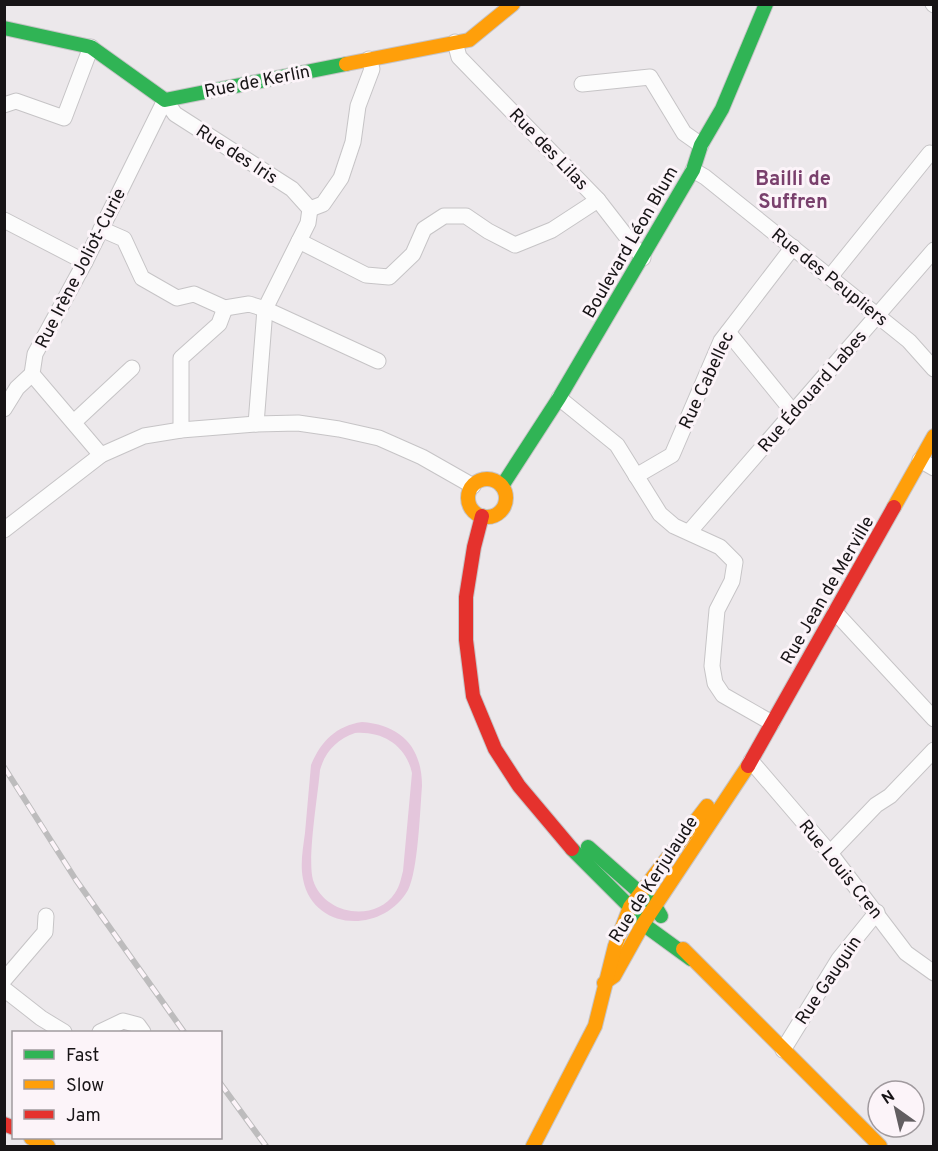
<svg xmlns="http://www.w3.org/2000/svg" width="938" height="1151" font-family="Overpass,sans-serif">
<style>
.pitch{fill:#e4c6dc;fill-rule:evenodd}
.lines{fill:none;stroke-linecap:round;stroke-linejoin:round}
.street-casing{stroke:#c6c4c6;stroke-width:17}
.fast-casing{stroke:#c6c4c6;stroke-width:16}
.slow-casing{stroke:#c6c4c6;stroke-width:16}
.jam-casing{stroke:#c6c4c6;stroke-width:16}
.street{stroke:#fcfcfc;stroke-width:15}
.fast{stroke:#30b455;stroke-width:14}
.slow{stroke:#ff9f0a;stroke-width:14}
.jam{stroke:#e5322d;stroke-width:14}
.rail-casing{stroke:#bdbcbd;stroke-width:6}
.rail{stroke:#fcf4f9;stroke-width:4;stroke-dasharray:11;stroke-linecap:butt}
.labels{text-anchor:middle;stroke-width:6;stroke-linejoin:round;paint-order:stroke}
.street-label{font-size:18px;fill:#171416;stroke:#fcf4f9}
.neighbourhood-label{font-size:20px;font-weight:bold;fill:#793f6c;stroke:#fcf4f9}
</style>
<rect width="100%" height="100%" fill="#ece8eb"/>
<path class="pitch" d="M 362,722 C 401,725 422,747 422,786 C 420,811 418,871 408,890 C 383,934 313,932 303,879 C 300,864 303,848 305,833 C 307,810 309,787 311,765 C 321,741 336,726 362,722 ZM 355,733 C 382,731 406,745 412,773 L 403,871 C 401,878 400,886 395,893 C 375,923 324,915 313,880 C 307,859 318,795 320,770 C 325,752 337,739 355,733 Z"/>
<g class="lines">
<defs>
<g id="street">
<path d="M 933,4 L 934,5"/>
<path d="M 455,42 L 459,57 L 598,200 L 643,258"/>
<path d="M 582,84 L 650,77 L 684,133 L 701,145"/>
<path d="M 4,105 L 16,101 L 64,118 L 91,47"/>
<path d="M 693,170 L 705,177 L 909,341 L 934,369"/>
<path d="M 310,209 L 323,204 L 341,178 L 353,142 L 358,106 L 372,69 L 369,59"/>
<path d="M 4,220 L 85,262"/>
<path d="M 101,229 L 124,239 L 142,278 L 177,298 L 194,294 L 225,308 L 249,304 L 265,309 L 378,361"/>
<path d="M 299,241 L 366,275 L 389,277 L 413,254 L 424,229 L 444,216 L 466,216 L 488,231 L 515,245 L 552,230 L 598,200"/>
<path d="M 830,277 L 930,153"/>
<path d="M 728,332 L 793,412"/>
<path d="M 559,398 L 617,445 L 660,514 L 674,526 L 720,547 L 735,562 L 732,581 L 717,610 L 712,666 L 715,683 L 723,695 L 772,723"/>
<path d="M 4,409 L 17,388 L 32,374"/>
<path d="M 74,422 L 132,368"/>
<path d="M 256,424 L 265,309 L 308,223 L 310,209"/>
<path d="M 181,430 L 181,358 L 219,324 L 225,308"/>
<path d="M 101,455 L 32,374 L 35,354 L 85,262 L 165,100 L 175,114 L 292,189 L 310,209"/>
<path d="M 920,460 L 934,468"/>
<path d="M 636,476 L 672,455 L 721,341 L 793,247"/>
<path d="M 4,530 L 101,455 L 144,436 L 181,430 L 256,424 L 298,423 L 339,429 L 379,438 L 422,457 L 473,486"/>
<path d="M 690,531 L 934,250"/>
<path d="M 835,612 L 934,719"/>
<path d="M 751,761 L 830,853 L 906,953 L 934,973"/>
<path d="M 830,853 L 876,805 L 890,796 L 934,750"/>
<path d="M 4,980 L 45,932 L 46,916"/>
<path d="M 4,989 L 41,1018 L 64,1032"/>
<path d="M 100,1032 L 123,1021 L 138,1025 L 143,1032"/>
<path d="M 783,1050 L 839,959 L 877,912"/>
</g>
<g id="fast">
<path d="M 4,28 L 91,47 L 165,100 L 346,64"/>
<path d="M 502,486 L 559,398 L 693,170 L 701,145 L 722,109 L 766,4"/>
<path d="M 588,847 L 655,906 L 661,916"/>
<path d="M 572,849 L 630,907 L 643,924 L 691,959"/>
</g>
<g id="slow">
<path d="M 346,64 L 469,40 L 513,4"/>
<circle cx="487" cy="498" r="19"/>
<path d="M 894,507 L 934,436"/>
<path d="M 683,949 L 880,1146"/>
<path d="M 604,983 L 614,976 L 643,924 L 748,766"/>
<path d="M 31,1138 L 48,1146"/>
<path d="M 533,1146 L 595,1026 L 615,946 L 630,907 L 707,806"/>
</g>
<g id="jam">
<path d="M 482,516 L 474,547 L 466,597 L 466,640 L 473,696 L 495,749 L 519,786 L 572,849"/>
<path d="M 748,766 L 894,507"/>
<path d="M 4,1124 L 14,1128"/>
</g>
</defs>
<use href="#street" class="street-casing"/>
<use href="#fast" class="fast-casing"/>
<use href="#slow" class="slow-casing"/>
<use href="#jam" class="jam-casing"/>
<use href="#street" class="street"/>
<use href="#fast" class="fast"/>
<use href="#slow" class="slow"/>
<use href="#jam" class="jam"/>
<defs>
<g id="rail">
<path d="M 4,767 L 76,880 L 184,1032"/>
<path d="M 220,1083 L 266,1146"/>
</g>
</defs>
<use href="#rail" class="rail-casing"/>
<use href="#rail" class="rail"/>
</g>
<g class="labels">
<g class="street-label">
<text transform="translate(257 81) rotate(-11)" y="6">Rue de Kerlin</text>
<text transform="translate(549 149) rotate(46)" y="6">Rue des Lilas</text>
<text transform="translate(237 154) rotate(33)" y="6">Rue des Iris</text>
<text transform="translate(630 242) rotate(-60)" y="6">Boulevard Léon Blum</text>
<text transform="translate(80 268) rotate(-63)" y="6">Rue Irène Joliot-Curie</text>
<text transform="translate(830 277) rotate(39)" y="6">Rue des Peupliers</text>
<text transform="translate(706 380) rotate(-65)" y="6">Rue Cabellec</text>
<text transform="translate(812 391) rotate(-49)" y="6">Rue Édouard Labes</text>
<text transform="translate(827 590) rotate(-60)" y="6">Rue Jean de Merville</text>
<text transform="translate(841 869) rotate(51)" y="6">Rue Louis Cren</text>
<text transform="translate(653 879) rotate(-57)" y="6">Rue de Kerjulaude</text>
<text transform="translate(828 980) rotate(-56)" y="6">Rue Gauguin</text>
</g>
<g class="neighbourhood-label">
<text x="793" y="185">Bailli de<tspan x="793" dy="23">Suffren</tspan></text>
</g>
</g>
<rect width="938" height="1151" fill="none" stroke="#171416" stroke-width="12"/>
<rect x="12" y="1031" width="210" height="108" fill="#fcf4f9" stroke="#a09a9e" stroke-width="1.5"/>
<rect x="24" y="1050" width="30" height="9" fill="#30b455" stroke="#a09a9e" stroke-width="1.5"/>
<text x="66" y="1061" font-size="18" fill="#171416">Fast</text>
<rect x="24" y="1080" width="30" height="9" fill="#ff9f0a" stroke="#a09a9e" stroke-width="1.5"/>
<text x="66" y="1091" font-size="18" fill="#171416">Slow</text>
<rect x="24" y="1110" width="30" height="9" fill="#e5322d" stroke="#a09a9e" stroke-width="1.5"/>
<text x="66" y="1121" font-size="18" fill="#171416">Jam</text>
<g transform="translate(896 1109) rotate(326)"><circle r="28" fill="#fcf4f9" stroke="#a09a9e" stroke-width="1.5"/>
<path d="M0-4.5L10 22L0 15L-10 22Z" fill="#625e61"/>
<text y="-9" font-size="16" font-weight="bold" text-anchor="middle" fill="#171416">N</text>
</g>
</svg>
